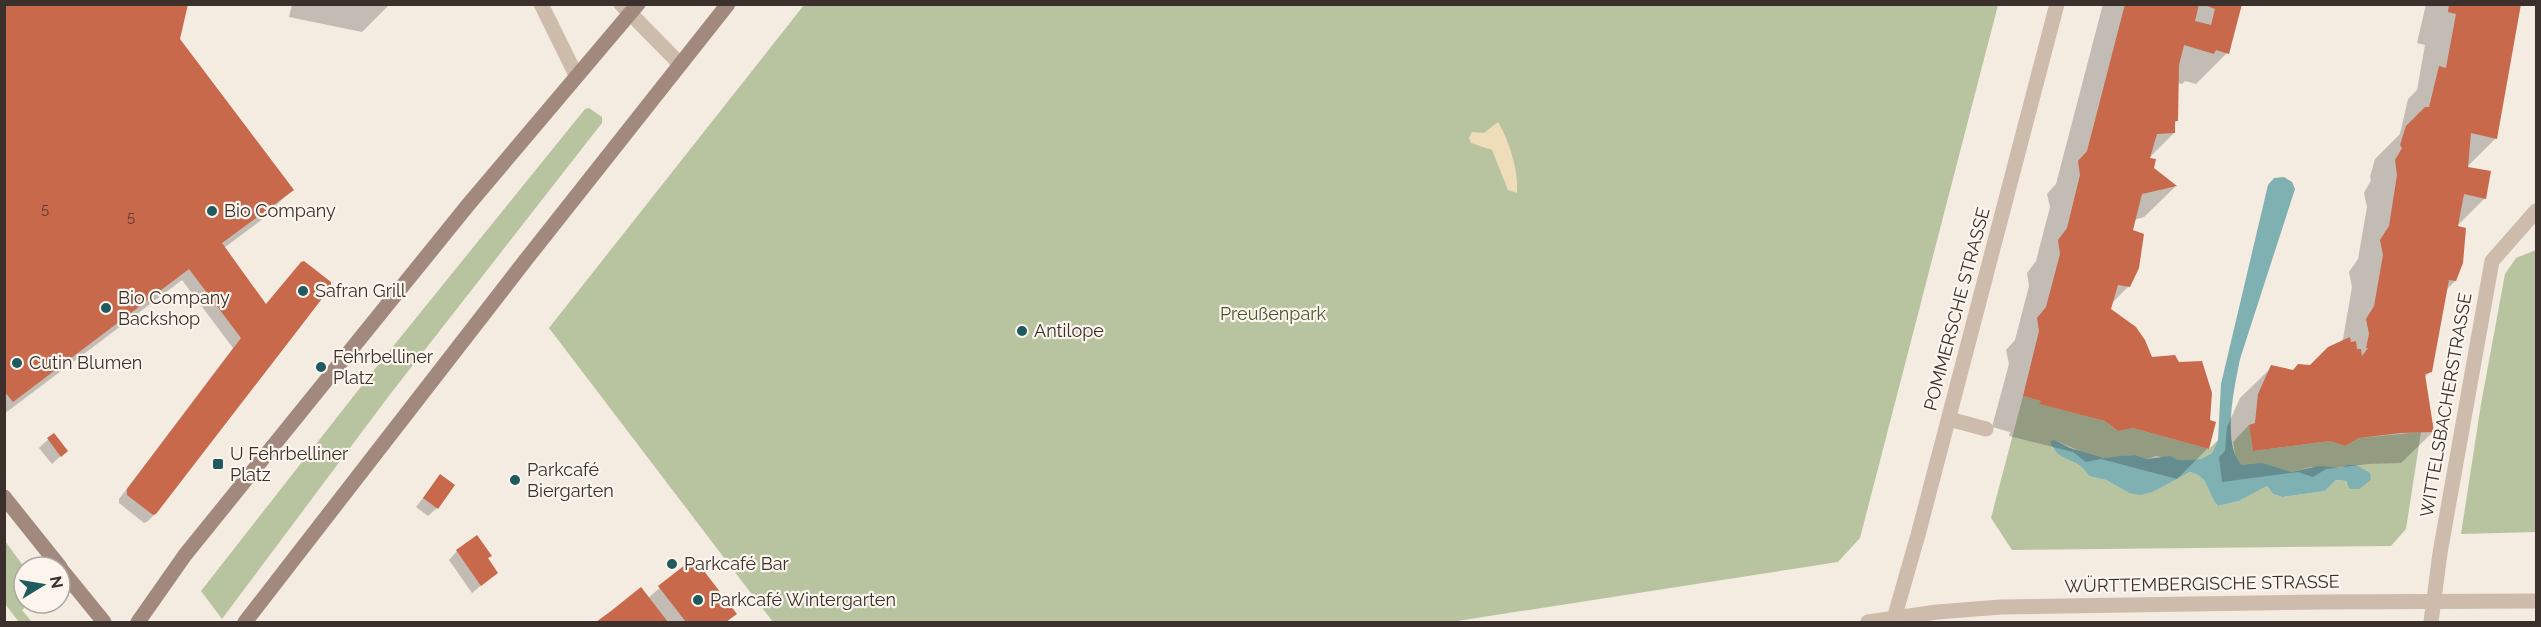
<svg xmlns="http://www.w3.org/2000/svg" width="2541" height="627" font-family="Raleway,sans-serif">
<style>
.green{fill:#b8c4a0}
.sand{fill:#efdcb8}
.water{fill:#7fb0b2}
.shadow{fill:#0003}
.building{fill:#c8694b}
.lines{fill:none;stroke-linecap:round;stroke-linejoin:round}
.service{stroke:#cdbbac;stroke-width:15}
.minor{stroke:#cdbbac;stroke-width:15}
.tertiary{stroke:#cdbbac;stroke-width:15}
.secondary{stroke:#a18a7d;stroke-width:15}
.poi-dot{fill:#1f5a5e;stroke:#fbf5ee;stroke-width:2}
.labels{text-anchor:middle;stroke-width:4.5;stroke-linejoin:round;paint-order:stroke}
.number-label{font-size:15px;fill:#5e3e33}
.poi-label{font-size:18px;fill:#3b302b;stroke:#fbf5ee;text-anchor:start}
.street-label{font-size:18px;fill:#3b302b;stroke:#fbf5ee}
.park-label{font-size:18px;fill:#4a5a2e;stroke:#fbf5ee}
</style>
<rect width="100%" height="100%" fill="#f4ebe1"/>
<g class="green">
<path d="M 804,5 L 1998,5 L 1860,538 L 1838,562 L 1451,622 L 773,622 L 549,328 Z"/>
<path d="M 589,108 L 602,117 L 602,123 L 388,397 L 222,619 L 201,591 L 374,370 L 585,109 Z"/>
<path d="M 2536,250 L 2536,532 L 2461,534 L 2481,404 L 2505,274 L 2516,258 Z"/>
<path d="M 2023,396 L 2041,401 L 2040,404 L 2105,421 L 2118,431 L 2133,428 L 2209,449 L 2218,440 L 2212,453 L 2201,459 L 2178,460 L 2156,456 L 2147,459 L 2135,455 L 2105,458 L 2091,456 L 2055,440 L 2052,448 C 2065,460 2081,461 2089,476 L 2106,480 L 2129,493 L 2153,492 L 2190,472 C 2211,478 2205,491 2218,506 L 2239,501 L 2267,486 L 2273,494 L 2282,497 L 2325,491 L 2336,480 L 2346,481 L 2347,486 L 2346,465 L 2341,468 L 2311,467 L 2291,472 L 2272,467 L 2242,465 L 2236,459 L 2233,442 L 2249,425 L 2253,451 L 2330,441 L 2345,446 L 2359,438 L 2421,432 L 2406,529 L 2391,546 L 2012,550 L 1991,518 Z"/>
<path d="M 5,541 L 24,567 L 24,603 L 29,603 L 22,610 L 31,621 L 30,622 L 19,622 L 5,604 Z"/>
</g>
<path class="sand" d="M 1498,122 C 1509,140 1519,172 1517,193 L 1508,190 L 1492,150 L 1471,143 L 1469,138 L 1472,132 L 1484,133 Z"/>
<path class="water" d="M 2284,177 L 2292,182 L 2295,189 L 2240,359 C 2235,385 2221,445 2242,465 L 2262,463 L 2291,472 L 2319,466 L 2341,468 L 2346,465 L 2356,465 L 2370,473 L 2371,480 L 2359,489 L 2350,489 L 2346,481 L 2336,480 L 2325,491 L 2282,497 L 2273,494 L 2267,486 L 2239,501 L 2218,506 C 2205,491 2211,478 2190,472 L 2153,492 L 2140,495 L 2129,493 L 2106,480 L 2089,476 C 2077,455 2057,464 2050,441 L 2055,440 L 2070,448 L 2104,458 L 2121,456 L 2135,455 L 2147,459 L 2170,456 L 2178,460 L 2201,459 L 2212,453 L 2218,440 L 2221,384 L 2268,185 L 2274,178 Z"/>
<g class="shadow">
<path d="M 4,4 L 178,39 L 292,190 L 260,221 L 224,248 L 265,306 L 301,263 L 157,512 L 148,521 L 144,523 L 119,503 L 119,499 L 233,348 L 182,280 L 4,414 Z"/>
<path d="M 292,4 L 390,4 L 362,32 L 289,17 Z"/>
<path d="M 2103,4 L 2241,4 L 2227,53 L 2196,84 L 2185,81 L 2182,84 L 2178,83 L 2177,120 L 2174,124 L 2174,133 L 2148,159 L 2153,169 L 2175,187 L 2144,217 L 2134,220 L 2131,231 L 2129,286 L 2112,303 L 2110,310 L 2151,359 L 2208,448 L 2177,479 L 2101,459 L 2086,462 L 2073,452 L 2009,436 L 2010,432 L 1992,427 L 2009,364 L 2006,350 L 2015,340 L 2029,286 L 2027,273 L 2036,261 L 2050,207 L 2047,194 L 2056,184 Z"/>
<path d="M 2426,4 L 2520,4 L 2496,138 L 2466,168 L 2485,198 L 2456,227 L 2455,281 L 2446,290 L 2431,371 L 2424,378 L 2433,432 L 2401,463 L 2369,464 L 2326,469 L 2313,477 L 2298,472 L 2222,482 L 2219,457 L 2225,451 L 2227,427 L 2240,398 L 2272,367 L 2292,371 L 2310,367 L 2343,339 L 2352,287 L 2349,272 L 2358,259 L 2367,207 L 2364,193 L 2371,180 L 2370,177 L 2375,159 L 2400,134 L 2408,99 L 2417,90 L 2425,45 L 2417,43 Z"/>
<path d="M 53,435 L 66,451 L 52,464 L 39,448 Z"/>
<path d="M 440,476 L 437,508 L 428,516 L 416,507 Z"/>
<path d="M 457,551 L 486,559 L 496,573 L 472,593 L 449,560 Z"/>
<path d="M 693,560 L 735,613 L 726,622 L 599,622 L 641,589 L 648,598 Z"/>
</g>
<g class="building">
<path d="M 4,4 L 188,4 L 180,39 L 294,190 L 222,243 L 266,304 L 301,262 L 304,261 L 331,282 L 331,287 L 156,514 L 153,515 L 127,495 L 127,489 L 241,338 L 189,269 L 13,402 L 4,391 Z"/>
<path d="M 2125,4 L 2199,4 L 2195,21 L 2211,25 L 2215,9 L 2202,4 L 2242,4 L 2229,54 L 2216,50 L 2214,54 L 2184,45 L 2179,65 L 2178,121 L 2175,121 L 2175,133 L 2157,134 L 2150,158 L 2156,159 L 2154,168 L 2177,186 L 2142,194 L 2133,230 L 2144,234 L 2139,268 L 2130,287 L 2118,285 L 2111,309 L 2136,327 L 2145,340 L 2152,357 L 2175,355 L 2179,362 L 2202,361 L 2212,393 L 2210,420 L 2216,422 L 2209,449 L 2133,428 L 2118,431 L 2105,421 L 2039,404 L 2041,401 L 2023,396 L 2039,331 L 2037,318 L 2046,307 L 2060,254 L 2058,240 L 2067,228 L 2080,175 L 2078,161 L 2087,151 Z"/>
<path d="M 2449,4 L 2521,4 L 2497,139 L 2471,133 L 2468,167 L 2491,171 L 2486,199 L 2464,194 L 2458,226 L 2466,228 L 2463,263 L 2456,281 L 2449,280 L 2432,372 L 2425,374 L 2434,432 L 2401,433 L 2359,438 L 2345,446 L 2330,441 L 2253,451 L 2249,425 L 2255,423 L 2258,394 L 2271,365 L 2293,370 L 2298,364 L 2310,365 L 2328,347 L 2350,337 L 2351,342 L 2356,341 L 2357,349 L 2361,349 L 2362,356 L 2368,348 L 2366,348 L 2369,334 L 2366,319 L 2374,306 L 2383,255 L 2380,240 L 2389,226 L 2397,175 L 2395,160 L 2402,148 L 2400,145 L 2406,126 L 2425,107 L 2429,107 L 2439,66 L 2446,68 L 2456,14 L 2448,12 Z"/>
<path d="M 54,433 L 68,451 L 61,457 L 47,438 Z"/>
<path d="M 440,474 L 455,485 L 438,509 L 423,498 Z"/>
<path d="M 477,535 L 492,556 L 488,558 L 498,573 L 481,586 L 456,550 Z"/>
<path d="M 694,558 L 737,614 L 726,622 L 686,622 L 658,586 Z"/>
<path d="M 641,587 L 668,622 L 596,622 L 611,611 Z"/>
</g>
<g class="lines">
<path class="service" d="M 1949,419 L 1986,429"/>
<g class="minor">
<path d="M 1868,622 L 1937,612 L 2001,607 L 2318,602 L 2536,601"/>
<path d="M 1893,622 L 1918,535 L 2057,4"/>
<path d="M 2431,622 L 2440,553 L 2492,261 L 2536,211"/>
</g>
<g class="tertiary">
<path d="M 541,4 L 576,75"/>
<path d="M 621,4 L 680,64"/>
</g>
<g class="secondary">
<path d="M 4,497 L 60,567"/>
<path d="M 60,568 L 104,622"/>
<path d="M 138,622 L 185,555 L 468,205 L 638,4"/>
<path d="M 245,622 L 528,257 L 728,4"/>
</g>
</g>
<g class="poi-dot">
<circle cx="212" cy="211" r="6"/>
<circle cx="303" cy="291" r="6"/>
<circle cx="106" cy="308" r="6"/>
<circle cx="1022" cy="331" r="6"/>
<circle cx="17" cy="363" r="6"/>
<circle cx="321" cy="367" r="6"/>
<rect x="212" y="458" width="12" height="12" rx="3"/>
<circle cx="515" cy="480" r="6"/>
<circle cx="672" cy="564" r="6"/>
<circle cx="698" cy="600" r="6"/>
</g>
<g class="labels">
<g class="number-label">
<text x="45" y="214">5</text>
<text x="131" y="222">5</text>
</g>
<g class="poi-label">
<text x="224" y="217">Bio Company</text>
<text x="315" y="297">Safran Grill</text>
<text x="118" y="304">Bio Company<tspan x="118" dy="21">Backshop</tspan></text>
<text x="1034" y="337">Antilope</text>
<text x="333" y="363">Fehrbelliner<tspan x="333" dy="21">Platz</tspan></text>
<text x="29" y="369">Cutin Blumen</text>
<text x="230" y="460">U Fehrbelliner<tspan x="230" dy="21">Platz</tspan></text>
<text x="527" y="476">Parkcafé<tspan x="527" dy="21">Biergarten</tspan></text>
<text x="684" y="570">Parkcafé Bar</text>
<text x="710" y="606">Parkcafé Wintergarten</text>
</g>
<g class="street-label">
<text transform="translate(1957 309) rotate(-75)" y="6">POMMERSCHE STRASSE</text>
<text transform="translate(2446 405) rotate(-80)" y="6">WITTELSBACHERSTRASSE</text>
<text transform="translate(2202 584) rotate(-1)" y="6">WÜRTTEMBERGISCHE STRASSE</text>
</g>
<g class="park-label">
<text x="1273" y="320">Preußenpark</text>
</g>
</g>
<rect width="2541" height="627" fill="none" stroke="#3b302b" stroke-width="12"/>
<g transform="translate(42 585) rotate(79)"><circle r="28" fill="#fbf5ee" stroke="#aea6a0" stroke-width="1.5"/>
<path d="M0-4.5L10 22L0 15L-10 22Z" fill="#1f5a5e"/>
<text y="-9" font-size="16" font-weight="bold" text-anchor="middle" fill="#3b302b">N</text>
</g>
</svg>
